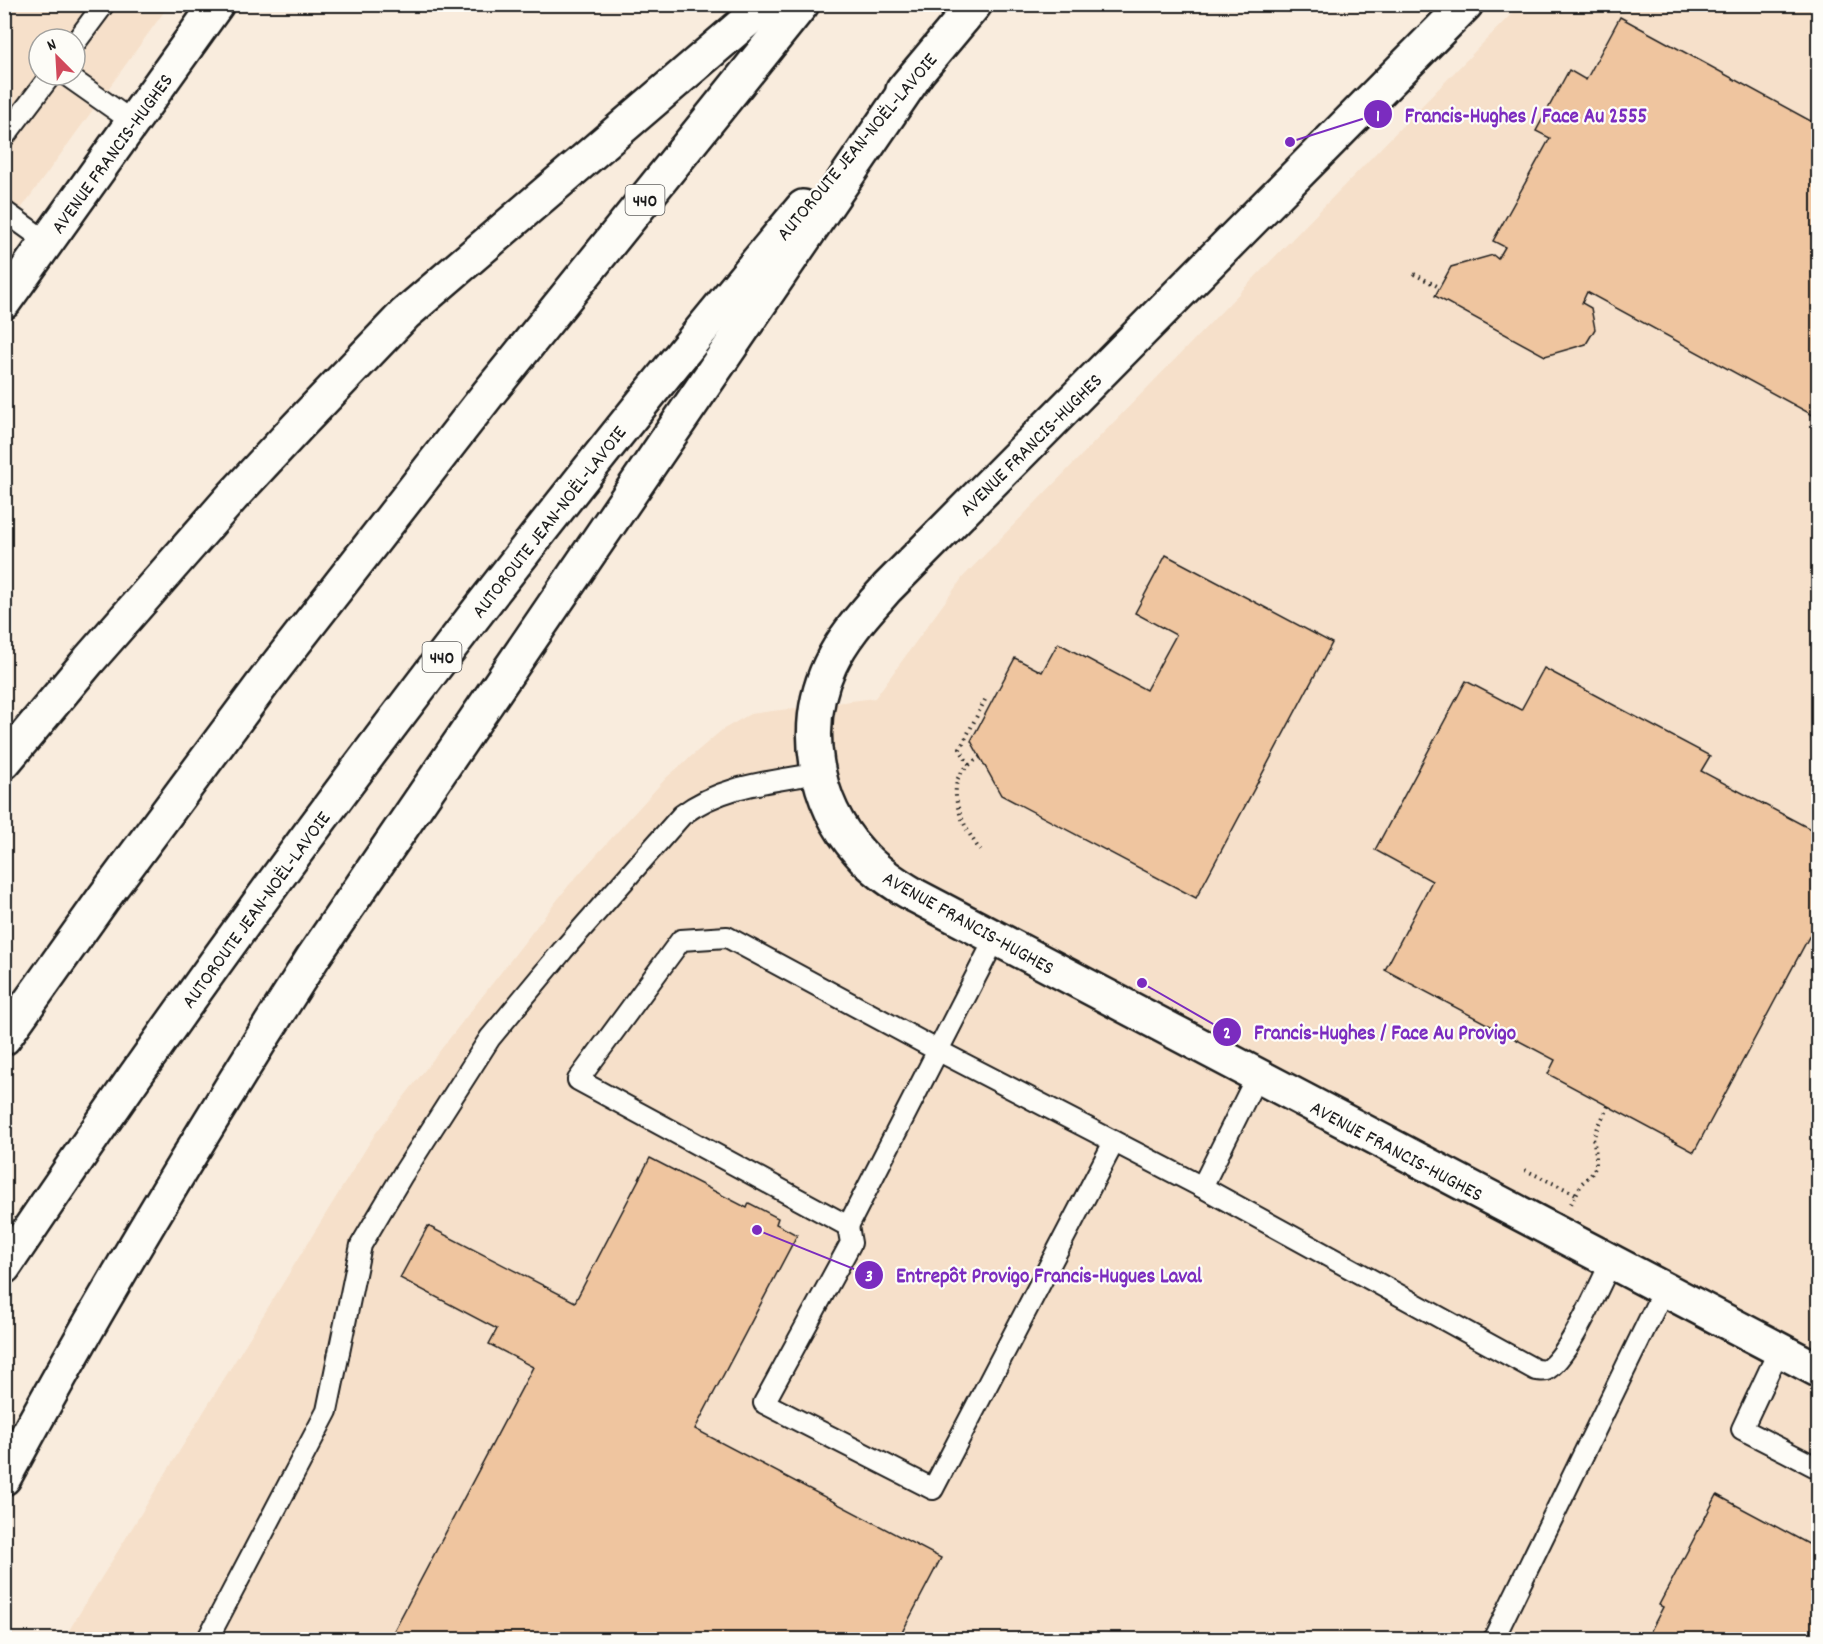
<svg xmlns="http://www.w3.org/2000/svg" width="1823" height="1644" font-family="Dekko,sans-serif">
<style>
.built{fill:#f6e0ca;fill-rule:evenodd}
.building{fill:#efc59f;stroke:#1c1c1c;stroke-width:1.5}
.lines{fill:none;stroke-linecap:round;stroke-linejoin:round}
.service-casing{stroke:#1c1c1c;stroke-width:24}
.minor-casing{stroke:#1c1c1c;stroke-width:38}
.motorway-casing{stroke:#1c1c1c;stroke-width:38}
.path{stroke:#1c1c1c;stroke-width:4;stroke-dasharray:1.5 4.5;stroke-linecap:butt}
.service{stroke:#fdfcf7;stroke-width:20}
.minor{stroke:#fdfcf7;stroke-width:33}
.motorway{stroke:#fdfcf7;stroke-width:33}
.labels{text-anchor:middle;stroke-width:4.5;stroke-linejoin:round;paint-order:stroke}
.shield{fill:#fdfcf7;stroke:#605f5e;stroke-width:1.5}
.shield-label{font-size:18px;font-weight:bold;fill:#1c1c1c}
.street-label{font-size:20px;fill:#1c1c1c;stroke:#fdfcf7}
.leader{fill:none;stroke:#7b2cbf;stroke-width:2}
.callout-dot{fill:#7b2cbf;stroke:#fdfcf7;stroke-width:2}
.mark-label{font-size:18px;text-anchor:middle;font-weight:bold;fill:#fff}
.callout-label{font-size:21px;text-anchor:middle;font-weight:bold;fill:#7b2cbf;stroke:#fdfcf7;stroke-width:4.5;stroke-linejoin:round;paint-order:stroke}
</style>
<rect width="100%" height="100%" fill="#f9ecdd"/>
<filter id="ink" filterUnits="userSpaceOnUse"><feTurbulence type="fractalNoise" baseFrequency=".0167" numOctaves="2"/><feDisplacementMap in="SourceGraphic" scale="12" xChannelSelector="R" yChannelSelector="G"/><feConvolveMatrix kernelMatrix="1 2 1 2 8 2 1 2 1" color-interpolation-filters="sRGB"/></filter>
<g filter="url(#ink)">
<g class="built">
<path d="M 5,5 L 169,5 L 5,231 ZM 39,39 L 75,39 L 75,75 L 39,75 Z"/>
<path d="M 1520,5 L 1818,5 L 1818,1639 L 63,1640 L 375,1134 L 569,885 L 667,777 L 722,730 L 750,714 L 875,698 L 963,577 Z"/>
</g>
<g class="building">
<path d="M 1620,17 L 1818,125 L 1818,418 L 1587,292 L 1582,303 L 1591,308 L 1595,329 L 1586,344 L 1545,356 L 1435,296 L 1451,267 L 1493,255 L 1498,259 L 1505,247 L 1493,241 L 1550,138 L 1536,131 L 1569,70 L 1586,80 Z"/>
<path d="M 1166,555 L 1332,643 L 1196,898 L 1001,795 L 971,741 L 1015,658 L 1042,672 L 1058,643 L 1146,690 L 1176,635 L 1135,613 Z"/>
<path d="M 1544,668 L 1710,756 L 1701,771 L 1818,833 L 1818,920 L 1694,1152 L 1548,1074 L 1555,1060 L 1385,970 L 1432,881 L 1375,850 L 1466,681 L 1521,710 Z"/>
<path d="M 650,1158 L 747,1208 L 749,1203 L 778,1218 L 776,1224 L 797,1235 L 695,1429 L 941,1558 L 898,1640 L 389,1640 L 533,1367 L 489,1344 L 497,1329 L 400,1278 L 428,1226 L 575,1302 Z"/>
<path d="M 1717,1495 L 1818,1549 L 1818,1640 L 1646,1640 L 1663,1607 L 1659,1605 Z"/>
</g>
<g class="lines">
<defs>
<g id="service">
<path d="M 75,43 L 104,4"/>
<path d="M 66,75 L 133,122"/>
<path d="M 4,137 L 51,75"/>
<path d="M 4,211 L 47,242"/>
<path d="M 995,939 L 848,1226 L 578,1080 L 681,940 L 727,937 L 937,1050 L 1202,1187 L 1257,1076"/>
<path d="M 1202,1187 L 1536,1370 C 1539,1370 1543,1371 1546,1370 C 1568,1359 1599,1286 1611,1262"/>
<path d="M 848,1226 L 851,1243 L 764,1403 L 933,1489 L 1114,1142"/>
<path d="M 1779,1350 L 1742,1429 L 1818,1468"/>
<path d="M 207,1640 L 327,1411 L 361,1245 L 403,1174 L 490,1038 L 563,950 L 682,815 C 722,785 770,782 819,773"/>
<path d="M 1493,1640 L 1664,1289"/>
</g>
<g id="minor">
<path d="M 1466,4 L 887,588 C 866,612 844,635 830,665 C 801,726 814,802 859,852 C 875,871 895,884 916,896 L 1818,1370"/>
<path d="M 4,302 L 217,4"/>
</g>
<g id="motorway">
<path d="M 903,90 L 975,4"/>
<path d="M 4,762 L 89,660 L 232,497 L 297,427 L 405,314 L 766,4"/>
<path d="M 4,1038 L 105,896 L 264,682 L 488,394 L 802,4"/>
<path d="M 4,1267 C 251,899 519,547 803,207"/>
<path d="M 4,1478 C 100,1300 205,1126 314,956 L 916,75"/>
</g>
</defs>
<use href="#service" class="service-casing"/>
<use href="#minor" class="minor-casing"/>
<use href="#motorway" class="motorway-casing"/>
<g class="path">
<path d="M 1414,274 L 1439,287"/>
<path d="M 980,757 C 971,763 960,771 957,781 C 951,805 968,833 981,852"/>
<path d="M 969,765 L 960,749 L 986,698"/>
<path d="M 1525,1170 L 1576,1194"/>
<path d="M 1571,1204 L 1582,1183 L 1591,1175 L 1596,1166 L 1596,1154 L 1593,1138 L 1608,1106"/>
</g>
<use href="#service" class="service"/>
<use href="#minor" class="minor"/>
<use href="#motorway" class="motorway"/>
</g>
</g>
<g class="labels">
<g class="shield">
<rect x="625.5" y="185" width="39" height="30" rx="4.5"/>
<rect x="422.5" y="642" width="39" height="30" rx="4.5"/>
</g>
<g class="shield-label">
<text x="645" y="206">440</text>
<text x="442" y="663">440</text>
</g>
<g class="street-label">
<text transform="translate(856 146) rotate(-50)" y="7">AUTOROUTE JEAN-NOËL-LAVOIE</text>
<text transform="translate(111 153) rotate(-54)" y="7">AVENUE FRANCIS-HUGHES</text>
<text transform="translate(1030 444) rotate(-45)" y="7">AVENUE FRANCIS-HUGHES</text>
<text transform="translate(548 521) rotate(-52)" y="7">AUTOROUTE JEAN-NOËL-LAVOIE</text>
<text transform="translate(255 909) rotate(-54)" y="7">AUTOROUTE JEAN-NOËL-LAVOIE</text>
<text transform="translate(969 922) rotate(29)" y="7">AVENUE FRANCIS-HUGHES</text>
<text transform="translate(1397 1150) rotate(28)" y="7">AVENUE FRANCIS-HUGHES</text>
</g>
</g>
<path class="leader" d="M1290 142L1378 114M1142 983L1227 1032M757 1230L869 1275"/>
<g class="callout-dot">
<circle cx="1290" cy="142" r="6"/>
<circle cx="1142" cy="983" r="6"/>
<circle cx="757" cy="1230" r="6"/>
<circle cx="1378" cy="114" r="15"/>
<circle cx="1227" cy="1032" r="15"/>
<circle cx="869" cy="1275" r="15"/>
</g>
<g class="mark-label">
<text x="1378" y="121">1</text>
<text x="1227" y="1038">2</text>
<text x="869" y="1281">3</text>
</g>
<g class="callout-label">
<text x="1526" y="122">Francis-Hughes / Face Au 2555</text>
<text x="1385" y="1039">Francis-Hughes / Face Au Provigo</text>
<text x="1049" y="1282">Entrepôt Provigo Francis-Hugues Laval</text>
</g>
<rect width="1823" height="1644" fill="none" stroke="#fdfcf7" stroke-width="24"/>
<rect x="12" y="12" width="1799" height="1620" fill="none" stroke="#1c1c1c" stroke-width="2" filter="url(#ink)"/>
<g transform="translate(57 57) rotate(336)"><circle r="28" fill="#fdfcf7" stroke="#a3a29f" stroke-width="1.5"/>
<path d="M0-4.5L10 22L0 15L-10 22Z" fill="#d1495b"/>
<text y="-9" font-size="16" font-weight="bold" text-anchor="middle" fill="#1c1c1c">N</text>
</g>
</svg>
